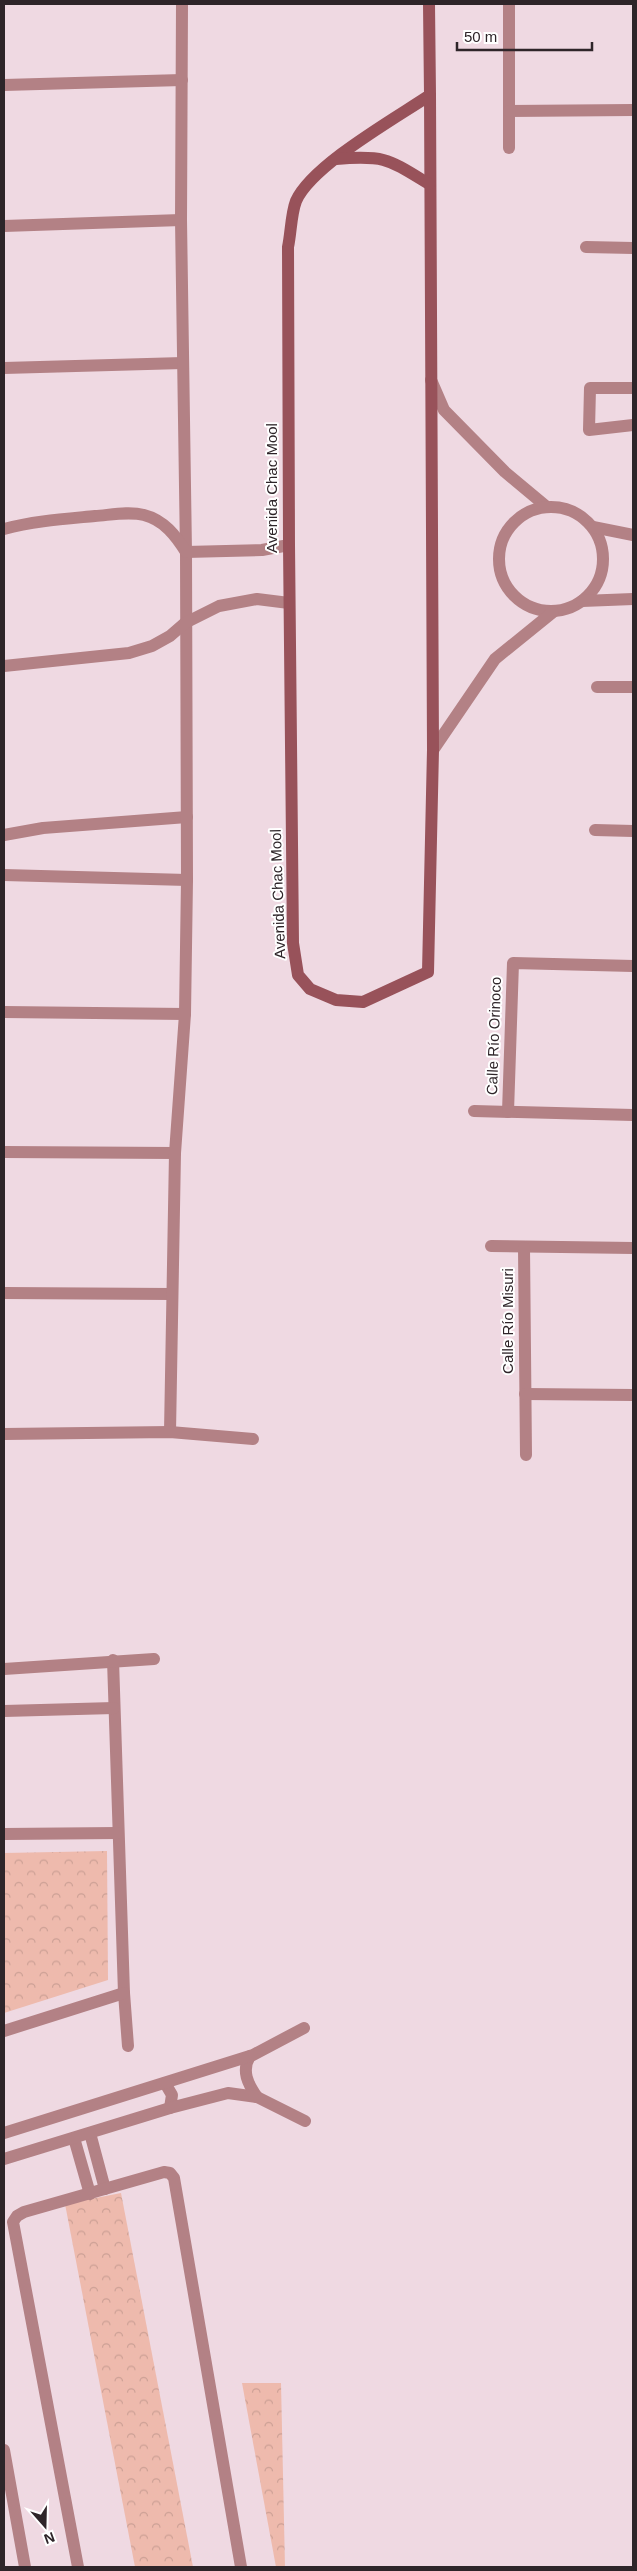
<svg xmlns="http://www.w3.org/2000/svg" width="637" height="2571" font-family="Helvetica,sans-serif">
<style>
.park{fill:url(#park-crowns)}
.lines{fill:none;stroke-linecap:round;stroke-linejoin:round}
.minor{stroke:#b38185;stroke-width:12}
.tertiary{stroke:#b38185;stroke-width:12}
.secondary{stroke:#98525a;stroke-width:12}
.labels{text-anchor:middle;stroke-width:4;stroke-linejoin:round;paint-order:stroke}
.street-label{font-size:15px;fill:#2e2529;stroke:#fff}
</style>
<defs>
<pattern id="park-crowns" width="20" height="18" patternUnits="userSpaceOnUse" patternTransform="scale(1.25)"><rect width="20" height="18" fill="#eebaad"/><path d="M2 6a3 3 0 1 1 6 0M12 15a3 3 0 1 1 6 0" fill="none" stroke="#cca095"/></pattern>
</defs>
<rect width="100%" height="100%" fill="#efd9e2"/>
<g class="park">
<path d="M 107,1851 L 108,1980 L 4,2013 L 4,1853 Z"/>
<path d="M 121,2193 L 193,2567 L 135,2567 L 65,2204 Z"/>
<path d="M 242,2383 L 281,2383 L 285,2567 L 276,2567 Z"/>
</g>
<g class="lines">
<g class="minor">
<path d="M 509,4 L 509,148"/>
<path d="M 4,85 L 182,80"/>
<path d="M 509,111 L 633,110"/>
<path d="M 4,226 L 181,220"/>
<path d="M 586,247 L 633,248"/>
<path d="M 4,368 L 183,363"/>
<path d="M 633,388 L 590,388 L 589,430 L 633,425"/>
<path d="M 597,687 L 633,687"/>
<path d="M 595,830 L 633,831"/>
<path d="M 4,835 L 43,828 L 187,817"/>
<path d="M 4,875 L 187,880"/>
<path d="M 4,1012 L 185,1014"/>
<path d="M 474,1111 L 633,1115"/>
<path d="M 508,1112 L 513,963 L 633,966"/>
<path d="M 4,1152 L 175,1153"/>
<path d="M 491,1246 L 633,1248"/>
<path d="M 524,1248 L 526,1455"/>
<path d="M 4,1293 L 172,1294"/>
<path d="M 525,1394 L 633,1395"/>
<path d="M 170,1432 L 175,1153 L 185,1014 L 187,880 L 186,552 L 181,220 L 182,4"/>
<path d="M 4,1434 L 170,1432 L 253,1439"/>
<path d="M 113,1660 L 124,1993 L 128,2046"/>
<path d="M 4,1669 L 154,1659"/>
<path d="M 4,1711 L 114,1708"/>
<path d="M 4,1834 L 118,1833"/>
<path d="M 4,2031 L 124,1993"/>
<path d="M 90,2133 L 105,2189"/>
<path d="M 74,2138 L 90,2194"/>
<path d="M 4,2450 L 25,2567"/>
<path d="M 78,2567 L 13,2222 L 17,2216 L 24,2212 L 164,2172 L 170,2173 L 174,2178 L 241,2567"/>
</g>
<g class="tertiary">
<path d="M 431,380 L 444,410 L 505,472 L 547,507"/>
<circle cx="551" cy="559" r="52"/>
<path d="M 593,527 L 633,535"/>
<path d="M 4,529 C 34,521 64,519 95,516 C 110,515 129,511 144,515 C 164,520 176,536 186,552 L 262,550 L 289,545"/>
<path d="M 582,601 L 633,599"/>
<path d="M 4,666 L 129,653 L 152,646 L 170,636 L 185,623 L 219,606 L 257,599 L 289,603"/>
<path d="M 433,750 L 495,659 L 553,612"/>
<path d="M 250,2056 C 241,2071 248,2084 257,2097"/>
<path d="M 165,2083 L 172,2095 L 170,2108"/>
<path d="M 4,2133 L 253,2055 L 304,2028"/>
<path d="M 4,2159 L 170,2108 L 228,2093 L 257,2097 L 305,2121"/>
</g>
<g class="secondary">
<path d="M 429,4 L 430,95 L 433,750 L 428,972 L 363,1002 L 336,1000 L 310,989 L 298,975 L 293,943 L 289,545 L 288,247 C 291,233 291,214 296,201 C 312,165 396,118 430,95"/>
<path d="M 336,159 C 385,155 388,159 429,184"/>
</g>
</g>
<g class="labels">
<g class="street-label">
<text transform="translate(272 488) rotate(-90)" y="5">Avenida Chac Mool</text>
<text transform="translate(278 894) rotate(-92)" y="5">Avenida Chac Mool</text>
<text transform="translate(494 1036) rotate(-88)" y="5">Calle Río Orinoco</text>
<text transform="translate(508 1321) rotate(-90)" y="5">Calle Río Misuri</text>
</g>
</g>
<rect width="637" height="2571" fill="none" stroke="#2e2529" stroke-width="10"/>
<g transform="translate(45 2526) rotate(160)" stroke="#ffffff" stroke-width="4" paint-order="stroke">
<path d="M0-4L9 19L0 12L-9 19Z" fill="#2e2529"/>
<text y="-8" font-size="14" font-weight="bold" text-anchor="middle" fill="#2e2529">N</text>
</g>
<path d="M457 42v8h135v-8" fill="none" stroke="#2e2529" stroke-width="2.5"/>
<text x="464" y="42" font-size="15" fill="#2e2529" stroke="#ffffff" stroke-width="4" paint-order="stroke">50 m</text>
</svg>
